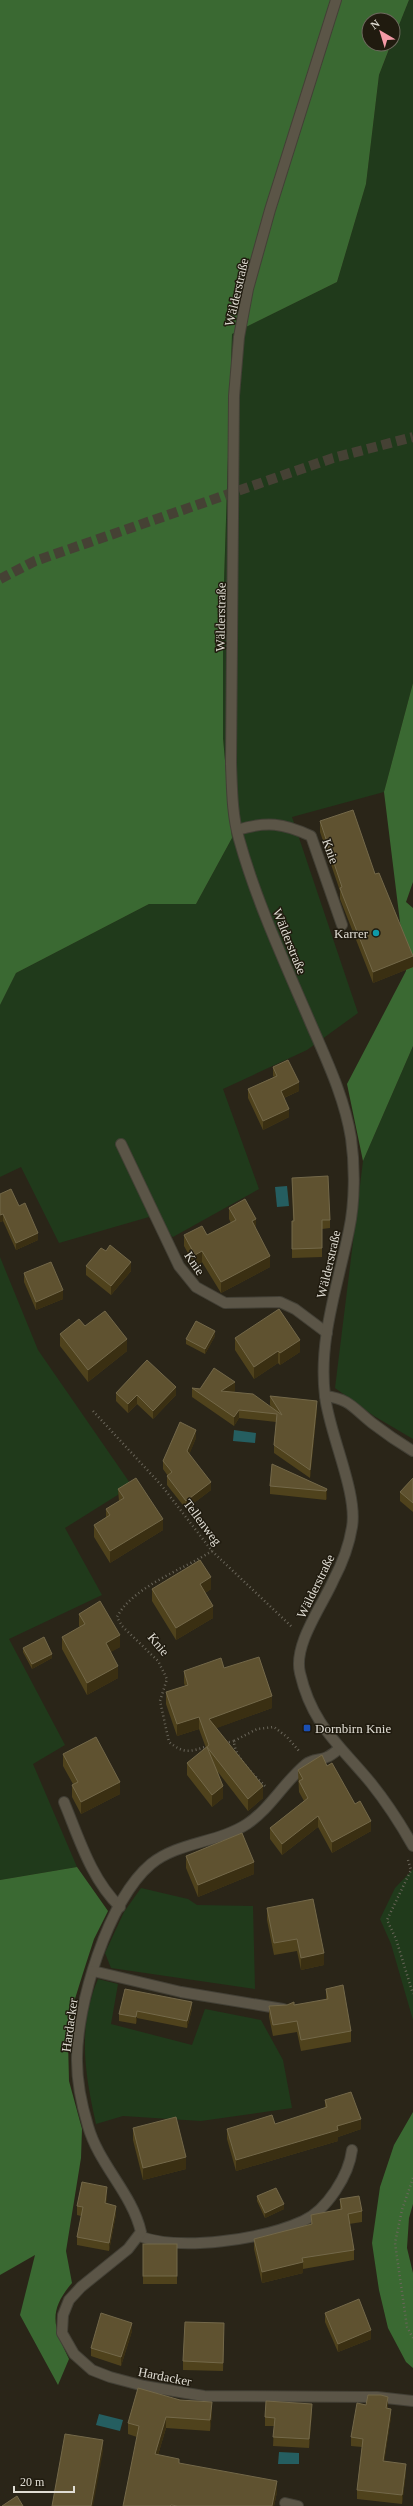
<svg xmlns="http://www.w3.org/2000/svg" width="413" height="2506" font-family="Georgia,serif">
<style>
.green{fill:#203a1b}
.forest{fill:#3a6932}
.water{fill:#255e60}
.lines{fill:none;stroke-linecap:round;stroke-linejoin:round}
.primary-tunnel{stroke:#454134;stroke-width:10;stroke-dasharray:10 5;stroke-linecap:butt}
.service-casing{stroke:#434036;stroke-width:12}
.minor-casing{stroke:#434036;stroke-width:12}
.tertiary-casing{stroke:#434036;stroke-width:12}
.path{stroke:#6a665a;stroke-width:2.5;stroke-dasharray:1 3;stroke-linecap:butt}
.service{stroke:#5b5547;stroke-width:10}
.minor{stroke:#5b5547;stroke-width:10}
.tertiary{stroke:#5b5547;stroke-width:10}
.wall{fill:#4f421c}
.shaded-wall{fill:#3a2f12}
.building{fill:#5f5230;stroke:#736849}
.culture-dot{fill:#0f9aa8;stroke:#201b0f;stroke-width:1.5}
.transit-dot{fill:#1a4fb4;stroke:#201b0f;stroke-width:1.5}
.labels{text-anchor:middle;stroke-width:3;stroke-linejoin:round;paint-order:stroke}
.street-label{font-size:13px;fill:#e0ddd4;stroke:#201b0f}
.poi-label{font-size:13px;fill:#e0ddd4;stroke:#201b0f;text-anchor:end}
</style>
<rect width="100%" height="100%" fill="#2a2518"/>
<g class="green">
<path d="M 409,0 L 413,0 L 413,683 L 384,792 L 292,817 L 358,1013 L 307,1050 L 223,1089 L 259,1189 L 173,1237 L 149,1217 L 59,1243 L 21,1167 L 0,1177 L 0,1005 L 16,973 L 149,904 L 196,904 L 232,838 L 223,738 L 223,613 L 232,334 L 337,282 L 366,184 L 379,75 Z"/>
<path d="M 413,1046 L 413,1439 L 374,1416 L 335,1388 L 363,1161 Z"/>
<path d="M 0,1257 L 38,1350 L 132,1486 L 65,1528 L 102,1595 L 9,1639 L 65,1745 L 33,1764 L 77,1867 L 0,1880 Z"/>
<path d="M 413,1869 L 413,2020 L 391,1944 L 380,1919 L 395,1888 Z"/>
<path d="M 141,1888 L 188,1899 L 197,1905 L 253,1906 L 255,1989 L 111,1968 L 105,1953 L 124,1912 Z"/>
<path d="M 98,1979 L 118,1984 L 111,2024 L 192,2045 L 205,2009 L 261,2020 L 283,2060 L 292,2108 L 201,2121 L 123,2116 L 96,2124 C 85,2074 77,2029 98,1979 Z"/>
</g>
<g class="forest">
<path d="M 0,0 L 409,0 L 393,40 L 393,20 L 369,20 L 369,44 L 391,44 L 379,75 L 366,184 L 337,282 L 232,334 L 223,613 L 223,738 L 232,838 L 196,904 L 149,904 L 16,973 L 0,1005 Z"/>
<path d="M 413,683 L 413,882 L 406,902 L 413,908 L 413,1046 L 363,1161 L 347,1084 L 406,971 L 384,792 Z"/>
<path d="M 77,1867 L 108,1911 L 94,1939 L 83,1973 L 74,2002 L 68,2041 L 69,2081 L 82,2129 L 81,2158 L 66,2251 L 72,2283 C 47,2312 54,2328 69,2359 L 58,2385 L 20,2315 L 35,2255 L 0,2275 L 0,1880 Z"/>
<path d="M 413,2112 L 413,2204 L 409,2218 L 407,2248 L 413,2273 L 413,2368 L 406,2362 L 388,2328 L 379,2290 L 372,2243 L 380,2187 L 394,2145 Z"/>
</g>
<g class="water">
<path d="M 287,1186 L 289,1206 L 277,1207 L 275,1187 Z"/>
<path d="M 234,1430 L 256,1433 L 255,1443 L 233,1441 Z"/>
<path d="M 99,2414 L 123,2420 L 120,2431 L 96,2425 Z"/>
<path d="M 279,2452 L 299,2453 L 299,2464 L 278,2464 Z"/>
</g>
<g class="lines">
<path class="primary-tunnel" d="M 0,579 L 35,561 L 333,458 L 413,437"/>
<defs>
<g id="service">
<path d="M 121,1144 L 179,1266 L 196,1287 L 225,1303 L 280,1302 L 295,1309 L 327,1333"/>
<path d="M 64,1802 C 79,1838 91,1879 120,1907"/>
<path d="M 139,2236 C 181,2252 263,2239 303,2221 C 327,2210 349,2175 352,2150"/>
<path d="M 285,2503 L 298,2506"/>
</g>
<g id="minor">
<path d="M 237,830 C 267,821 283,823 311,836 L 342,925"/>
<path d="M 325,1396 C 350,1399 353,1408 372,1423 C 385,1433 398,1442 413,1451"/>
<path d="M 340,1748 C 336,1751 332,1755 327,1757 C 321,1760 312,1759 306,1764 C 284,1782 271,1808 247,1824 C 218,1843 178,1842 151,1864 C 108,1900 76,2006 77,2061 C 77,2082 82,2106 88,2126 C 99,2165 132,2193 141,2232 L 128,2249 L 81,2287 L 69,2300 L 63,2315 L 62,2333 L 74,2354 L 92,2370 L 110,2377 L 144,2386 L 204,2396 L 377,2397 L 413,2401"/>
<path d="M 93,1971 L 181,1992 L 283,2009"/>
</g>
<path id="tertiary" d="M 336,0 L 270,210 L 248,289 L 239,337 L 234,396 L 231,764 C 232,788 232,815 239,839 C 256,900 283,959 308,1017 C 325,1057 344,1095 351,1138 C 355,1166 355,1202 349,1230 C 338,1285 318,1340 325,1396 C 329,1433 358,1493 352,1527 C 349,1546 342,1564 333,1581 C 322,1606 293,1645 300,1673 C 312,1725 339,1744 371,1783 C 387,1803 400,1823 413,1846"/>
</defs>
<use href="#service" class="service-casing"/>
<use href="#minor" class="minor-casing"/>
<use href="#tertiary" class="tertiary-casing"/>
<g class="path">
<path d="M 93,1411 L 162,1486 L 212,1551 L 293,1628"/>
<path d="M 225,1743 L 234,1741"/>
<path d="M 208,1746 C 190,1752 184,1754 169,1742 L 160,1701 L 167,1679 L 158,1661 L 122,1626 L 117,1617 C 132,1587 184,1569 212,1551"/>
<path d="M 265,1786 C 254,1775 234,1757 234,1741 L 257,1729 L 274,1727 L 287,1737 L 299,1751"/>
<path d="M 408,1860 L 411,1870 L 387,1920 L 396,1939 L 413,1994"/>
<path d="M 413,2178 L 402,2210 L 395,2243 L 407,2327 L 413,2338"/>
</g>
<use href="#service" class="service"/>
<use href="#minor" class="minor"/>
<use href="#tertiary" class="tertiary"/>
</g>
<g class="wall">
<path d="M 320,821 L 375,874 L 413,967 L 373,983 L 340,899 L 340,891 L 320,832 Z"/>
<path d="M 273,1067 L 299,1091 L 284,1098 L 289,1117 L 263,1130 L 248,1098 L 248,1089 L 274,1077 L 273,1076 Z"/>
<path d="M 292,1178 L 330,1220 L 330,1228 L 322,1229 L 322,1257 L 292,1258 L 292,1221 L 293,1221 Z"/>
<path d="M 0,1194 L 38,1240 L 16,1250 L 3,1221 L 0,1222 Z"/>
<path d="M 229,1208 L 256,1229 L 270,1267 L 221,1293 L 202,1262 L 195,1266 L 184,1246 L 184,1235 L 207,1235 L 231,1223 L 229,1219 Z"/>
<path d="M 106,1251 L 131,1271 L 111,1295 L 86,1275 L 86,1266 Z"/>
<path d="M 24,1273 L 63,1299 L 36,1310 L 24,1282 Z"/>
<path d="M 85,1326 L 127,1351 L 88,1382 L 60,1346 L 60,1334 Z"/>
<path d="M 215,1336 L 205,1354 L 186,1344 L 186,1339 Z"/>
<path d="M 235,1338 L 300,1352 L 280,1365 L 278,1363 L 254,1379 L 235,1350 Z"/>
<path d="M 192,1388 L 235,1391 L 233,1392 L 272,1408 L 270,1405 L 270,1396 L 317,1409 L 310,1478 L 274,1453 L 274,1445 L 276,1422 L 239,1418 L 234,1426 L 192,1397 Z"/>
<path d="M 116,1393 L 176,1395 L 153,1419 L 137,1404 L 128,1413 L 116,1401 Z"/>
<path d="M 196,1438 L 189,1454 L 211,1490 L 186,1509 L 167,1485 L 167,1476 L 168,1476 L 163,1469 L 163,1461 Z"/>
<path d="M 413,1478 L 413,1512 L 400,1501 L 400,1492 Z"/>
<path d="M 270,1486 L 327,1489 L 327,1497 L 326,1500 L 270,1494 Z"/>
<path d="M 118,1489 L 163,1530 L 110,1563 L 94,1537 L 94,1525 L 106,1518 L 106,1509 L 119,1501 Z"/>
<path d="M 152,1589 L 211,1589 L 205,1593 L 213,1618 L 176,1640 L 152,1601 Z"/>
<path d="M 79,1614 L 120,1647 L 110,1652 L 118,1678 L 87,1695 L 62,1649 L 62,1637 L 80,1627 L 79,1626 Z"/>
<path d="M 23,1648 L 52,1658 L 32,1669 L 23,1652 Z"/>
<path d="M 224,1668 L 272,1708 L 216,1728 L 263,1798 L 248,1811 L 218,1772 L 223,1798 L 212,1807 L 187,1775 L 187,1763 L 206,1748 L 199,1729 L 177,1736 L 166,1704 L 166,1692 L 185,1686 L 184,1683 L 184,1671 Z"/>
<path d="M 63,1754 L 120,1794 L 81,1814 L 72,1797 L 72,1785 L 73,1784 L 63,1766 Z"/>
<path d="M 327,1766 L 355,1804 L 371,1831 L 332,1853 L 318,1827 L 282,1855 L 270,1839 L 270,1828 L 304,1801 L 299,1792 L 298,1770 Z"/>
<path d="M 186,1856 L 254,1874 L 198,1897 L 186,1868 Z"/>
<path d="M 267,1908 L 324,1965 L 301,1970 L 297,1951 L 274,1955 L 267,1920 Z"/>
<path d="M 326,1989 L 351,2031 L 351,2042 L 301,2051 L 297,2032 L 273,2036 L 269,2017 L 269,2006 L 294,2005 L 326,2000 Z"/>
<path d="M 192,2002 L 192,2009 L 187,2028 L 137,2018 L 136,2024 L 119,2021 L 119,2014 Z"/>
<path d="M 325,2100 L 361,2129 L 338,2137 L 338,2141 L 236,2171 L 227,2139 L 227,2129 L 275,2124 L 325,2108 Z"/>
<path d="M 133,2128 L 186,2169 L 143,2180 L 133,2140 Z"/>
<path d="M 107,2196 L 106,2204 L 116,2214 L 109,2251 L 77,2245 L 77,2237 L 81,2216 L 77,2215 L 77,2206 Z"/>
<path d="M 257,2196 L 284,2209 L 265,2218 L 257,2201 Z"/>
<path d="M 340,2199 L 362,2211 L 362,2222 L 349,2224 L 354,2250 L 354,2260 L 303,2269 L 303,2273 L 262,2283 L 254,2249 L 254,2239 L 311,2225 L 311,2215 L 340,2210 Z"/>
<rect x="143" y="2244" width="34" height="40"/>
<path d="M 325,2313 L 371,2339 L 338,2352 L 325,2322 Z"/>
<path d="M 132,2331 L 121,2366 L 91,2356 L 91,2348 Z"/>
<path d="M 224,2332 L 223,2371 L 183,2370 L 183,2361 Z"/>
<path d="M 138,2388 L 212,2413 L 210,2431 L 166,2428 L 158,2455 L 179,2463 L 277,2492 L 274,2506 L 123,2506 L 137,2437 L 128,2434 L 128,2423 Z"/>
<path d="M 366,2405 L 388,2405 L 388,2408 L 391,2417 L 384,2461 L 406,2472 L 402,2504 L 357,2499 L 357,2490 L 362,2447 L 351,2446 L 351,2437 Z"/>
<path d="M 312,2412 L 309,2448 L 273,2446 L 274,2426 L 265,2426 L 265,2417 Z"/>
</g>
<g class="shaded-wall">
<path d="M 413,956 L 413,967 L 373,983 L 373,972 Z"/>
<path d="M 299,1082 L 299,1091 L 281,1099 L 281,1091 Z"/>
<path d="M 289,1109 L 289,1117 L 263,1130 L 263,1121 Z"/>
<path d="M 3,1214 L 3,1221 L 0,1222 L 0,1215 Z"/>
<path d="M 256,1219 L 256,1230 L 252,1221 Z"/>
<path d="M 38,1233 L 38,1240 L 16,1250 L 16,1243 Z"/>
<path d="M 202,1251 L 202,1262 L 195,1266 L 195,1255 Z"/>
<path d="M 270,1256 L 270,1267 L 221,1293 L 221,1282 Z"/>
<path d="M 131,1262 L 131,1271 L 111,1295 L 111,1286 Z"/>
<path d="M 63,1290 L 63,1299 L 36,1310 L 36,1302 Z"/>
<path d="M 215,1331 L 215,1336 L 205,1354 L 205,1349 Z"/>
<path d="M 127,1339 L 127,1351 L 88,1382 L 88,1370 Z"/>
<path d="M 300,1340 L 300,1352 L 280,1365 L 280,1353 Z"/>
<path d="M 278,1351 L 278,1363 L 254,1379 L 254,1367 Z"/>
<path d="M 235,1382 L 235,1391 L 221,1400 L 221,1391 Z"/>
<path d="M 176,1387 L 176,1395 L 153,1419 L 153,1411 Z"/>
<path d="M 137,1395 L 137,1404 L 128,1413 L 128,1404 Z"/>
<path d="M 317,1401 L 317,1409 L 310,1478 L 310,1470 Z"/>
<path d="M 239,1410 L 239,1418 L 234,1426 L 234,1417 Z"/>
<path d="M 196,1430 L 196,1438 L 187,1460 L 187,1451 Z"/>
<path d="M 211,1482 L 211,1490 L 186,1509 L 186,1501 Z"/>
<path d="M 327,1489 L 327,1497 L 326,1500 L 326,1491 Z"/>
<path d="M 163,1519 L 163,1530 L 110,1563 L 110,1551 Z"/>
<path d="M 211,1577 L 211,1589 L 200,1596 L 200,1584 Z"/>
<path d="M 213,1606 L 213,1618 L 176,1640 L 176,1628 Z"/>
<path d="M 120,1635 L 120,1647 L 106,1655 L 106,1643 Z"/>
<path d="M 52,1654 L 52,1658 L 32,1669 L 32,1664 Z"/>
<path d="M 118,1666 L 118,1678 L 87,1695 L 87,1683 Z"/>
<path d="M 272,1696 L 272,1708 L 209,1731 L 209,1719 Z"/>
<path d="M 199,1717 L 199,1729 L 177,1736 L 177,1724 Z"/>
<path d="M 120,1782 L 120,1794 L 81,1814 L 81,1802 Z"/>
<path d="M 223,1786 L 223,1798 L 212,1807 L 212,1795 Z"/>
<path d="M 263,1786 L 263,1798 L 248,1811 L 248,1799 Z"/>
<path d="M 318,1816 L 318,1827 L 282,1855 L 282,1844 Z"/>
<path d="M 371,1821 L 371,1831 L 332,1853 L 332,1842 Z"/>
<path d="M 254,1862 L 254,1874 L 198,1897 L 198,1885 Z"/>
<path d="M 324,1953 L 324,1965 L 301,1970 L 301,1958 Z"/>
<path d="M 192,2002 L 192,2009 L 187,2028 L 187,2021 Z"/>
<path d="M 137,2011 L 137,2018 L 136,2024 L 136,2017 Z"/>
<path d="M 361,2119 L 361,2129 L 338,2137 L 338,2141 L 236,2171 L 236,2160 Z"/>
<path d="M 186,2157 L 186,2169 L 143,2180 L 143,2168 Z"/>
<path d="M 107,2187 L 107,2196 L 105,2212 L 105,2203 Z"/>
<path d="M 284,2204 L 284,2209 L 265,2218 L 265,2213 Z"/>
<path d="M 116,2206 L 116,2214 L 109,2251 L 109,2243 Z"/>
<path d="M 303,2262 L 303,2273 L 262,2283 L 262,2272 Z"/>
<path d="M 132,2323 L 132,2331 L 121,2366 L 121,2357 Z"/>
<path d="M 371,2330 L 371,2339 L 338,2352 L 338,2344 Z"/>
<path d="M 388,2397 L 388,2405 L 386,2417 L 386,2408 Z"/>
<path d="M 212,2402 L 212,2413 L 210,2431 L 210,2420 Z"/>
<path d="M 312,2404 L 312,2412 L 309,2448 L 309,2439 Z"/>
<path d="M 391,2409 L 391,2417 L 383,2470 L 383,2461 Z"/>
<path d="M 166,2417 L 166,2428 L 155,2465 L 155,2454 Z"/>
<path d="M 103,2440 L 103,2452 L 93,2506 L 91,2506 Z"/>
<path d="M 406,2464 L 406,2472 L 402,2504 L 402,2495 Z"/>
<path d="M 277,2481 L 277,2492 L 274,2506 L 272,2506 Z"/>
</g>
<g class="building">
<path d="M 353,810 L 375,874 L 379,873 L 413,956 L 373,972 L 343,896 L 340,888 L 342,887 L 320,821 Z"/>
<path d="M 288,1060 L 299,1082 L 281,1091 L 289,1109 L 263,1121 L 248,1089 L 277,1076 L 273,1067 Z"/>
<path d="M 328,1176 L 330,1220 L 322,1220 L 322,1248 L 292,1249 L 292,1221 L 294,1221 L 292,1178 Z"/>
<path d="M 11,1189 L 19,1206 L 25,1203 L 38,1233 L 16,1243 L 3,1214 L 0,1215 L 0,1194 Z"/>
<path d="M 245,1199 L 256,1219 L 252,1221 L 270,1256 L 221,1282 L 202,1251 L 195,1255 L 184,1235 L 202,1226 L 207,1235 L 236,1220 L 229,1208 Z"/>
<path d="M 110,1245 L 131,1262 L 111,1286 L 86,1266 L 101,1248 L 106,1251 Z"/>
<path d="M 51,1262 L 63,1290 L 36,1302 L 24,1273 Z"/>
<path d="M 279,1309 L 300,1340 L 280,1353 L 278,1351 L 254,1367 L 235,1338 Z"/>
<path d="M 105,1311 L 127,1339 L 88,1370 L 60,1334 L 79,1319 L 85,1326 Z"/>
<path d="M 196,1321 L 215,1331 L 205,1349 L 186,1339 Z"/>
<path d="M 147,1360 L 176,1387 L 153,1411 L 137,1395 L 128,1404 L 116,1393 Z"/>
<path d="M 214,1368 L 235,1382 L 221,1391 L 253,1394 L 282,1415 L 270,1396 L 317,1401 L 310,1470 L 274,1445 L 277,1414 L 239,1410 L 234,1417 L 192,1388 L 200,1389 Z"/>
<path d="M 180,1422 L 196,1430 L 187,1451 L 211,1482 L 186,1501 L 167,1476 L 172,1472 L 163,1461 Z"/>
<path d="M 272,1464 L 327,1489 L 326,1491 L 270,1486 Z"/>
<path d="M 136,1478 L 163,1519 L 110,1551 L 94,1525 L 110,1515 L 106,1509 L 124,1498 L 118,1489 Z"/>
<path d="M 413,1478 L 413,1503 L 400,1492 Z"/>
<path d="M 200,1560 L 211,1577 L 200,1584 L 213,1606 L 176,1628 L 152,1589 Z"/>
<path d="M 100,1601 L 120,1635 L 106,1643 L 118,1666 L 87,1683 L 62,1637 L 85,1624 L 79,1614 Z"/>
<path d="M 44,1637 L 52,1654 L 32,1664 L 23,1648 Z"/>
<path d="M 259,1657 L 272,1696 L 209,1719 L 263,1786 L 248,1799 L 207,1747 L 223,1786 L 212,1795 L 187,1763 L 209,1745 L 199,1717 L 177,1724 L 166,1692 L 188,1685 L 184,1671 L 221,1658 L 224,1668 Z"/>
<path d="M 96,1737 L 120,1782 L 81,1802 L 72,1785 L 78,1782 L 63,1754 Z"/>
<path d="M 322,1755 L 327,1766 L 332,1763 L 355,1804 L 360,1801 L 371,1821 L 332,1842 L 318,1816 L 282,1844 L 270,1828 L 308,1798 L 299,1781 L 303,1779 L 298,1770 Z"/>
<path d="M 242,1833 L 254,1862 L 198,1885 L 186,1856 Z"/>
<path d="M 313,1899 L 324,1953 L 301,1958 L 297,1939 L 274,1943 L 267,1908 Z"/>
<path d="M 343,1985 L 351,2031 L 301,2040 L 297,2021 L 273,2025 L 269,2006 L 287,2005 L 294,2002 L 294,2005 L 328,1999 L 326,1989 Z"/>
<path d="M 125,1989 L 192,2002 L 187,2021 L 137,2011 L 136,2017 L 119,2014 Z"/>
<path d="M 351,2092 L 361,2119 L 337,2126 L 338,2130 L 236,2160 L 227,2129 L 272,2115 L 275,2124 L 327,2107 L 325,2100 Z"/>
<path d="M 176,2117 L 186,2157 L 143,2168 L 133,2128 Z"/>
<path d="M 82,2182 L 107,2187 L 105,2203 L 116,2206 L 109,2243 L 77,2237 L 83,2207 L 77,2206 Z"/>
<path d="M 276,2188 L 284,2204 L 265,2213 L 257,2196 Z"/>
<path d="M 359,2196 L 362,2211 L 348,2214 L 354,2250 L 302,2258 L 303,2262 L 262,2272 L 254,2239 L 312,2224 L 311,2215 L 342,2209 L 340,2199 Z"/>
<rect x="143" y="2244" width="34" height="32"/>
<path d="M 359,2299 L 371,2330 L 338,2344 L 325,2313 Z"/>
<path d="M 101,2313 L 132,2323 L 121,2357 L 91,2348 Z"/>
<path d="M 185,2322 L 224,2323 L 223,2363 L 183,2361 Z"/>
<path d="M 138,2388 L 180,2400 L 212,2402 L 210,2420 L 166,2417 L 155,2454 L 179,2459 L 179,2463 L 277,2481 L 272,2506 L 178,2506 L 171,2505 L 170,2506 L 123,2506 L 139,2426 L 128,2423 Z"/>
<path d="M 368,2395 L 381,2395 L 388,2397 L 386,2408 L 391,2409 L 383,2461 L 406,2464 L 402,2495 L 357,2490 L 363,2439 L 351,2437 L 357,2403 L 366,2405 Z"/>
<path d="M 266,2401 L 312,2404 L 309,2439 L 273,2437 L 275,2418 L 265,2417 Z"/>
<path d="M 65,2434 L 103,2440 L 91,2506 L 52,2506 Z"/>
<path d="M 17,2496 L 23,2506 L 2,2506 Z"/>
</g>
<circle class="culture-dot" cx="376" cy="933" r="4"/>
<rect class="transit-dot" x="303" y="1724" width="8" height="8" rx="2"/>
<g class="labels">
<g class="street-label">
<text transform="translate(236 292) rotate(-77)" y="5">Wälderstraße</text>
<text transform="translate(220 617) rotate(-89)" y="5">Wälderstraße</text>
<text transform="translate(331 851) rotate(70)" y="5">Knie</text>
<text transform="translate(290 941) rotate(68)" y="5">Wälderstraße</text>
<text transform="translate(195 1263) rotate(56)" y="5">Knie</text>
<text transform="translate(328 1264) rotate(-77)" y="5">Wälderstraße</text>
<text transform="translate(203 1522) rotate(53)" y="5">Tellenweg</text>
<text transform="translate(315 1586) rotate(-64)" y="5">Wälderstraße</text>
<text transform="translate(159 1644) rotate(50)" y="5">Knie</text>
<text transform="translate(69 2025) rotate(-82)" y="5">Hardacker</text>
<text transform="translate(165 2376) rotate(11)" y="5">Hardacker</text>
</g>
<g class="poi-label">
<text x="368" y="938">Karrer</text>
<text x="315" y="1733" text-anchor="start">Dornbirn Knie</text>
</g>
</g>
<g transform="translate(381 32) rotate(322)"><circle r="19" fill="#201b0f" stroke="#6d695e"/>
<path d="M0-3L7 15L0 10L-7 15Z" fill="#f49aa7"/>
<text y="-6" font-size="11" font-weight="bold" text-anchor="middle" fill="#e0ddd4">N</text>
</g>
<path d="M14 2486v6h60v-6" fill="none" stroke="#e0ddd4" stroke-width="2"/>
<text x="20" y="2486" font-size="12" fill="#e0ddd4" stroke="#201b0f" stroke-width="3" paint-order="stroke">20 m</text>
</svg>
